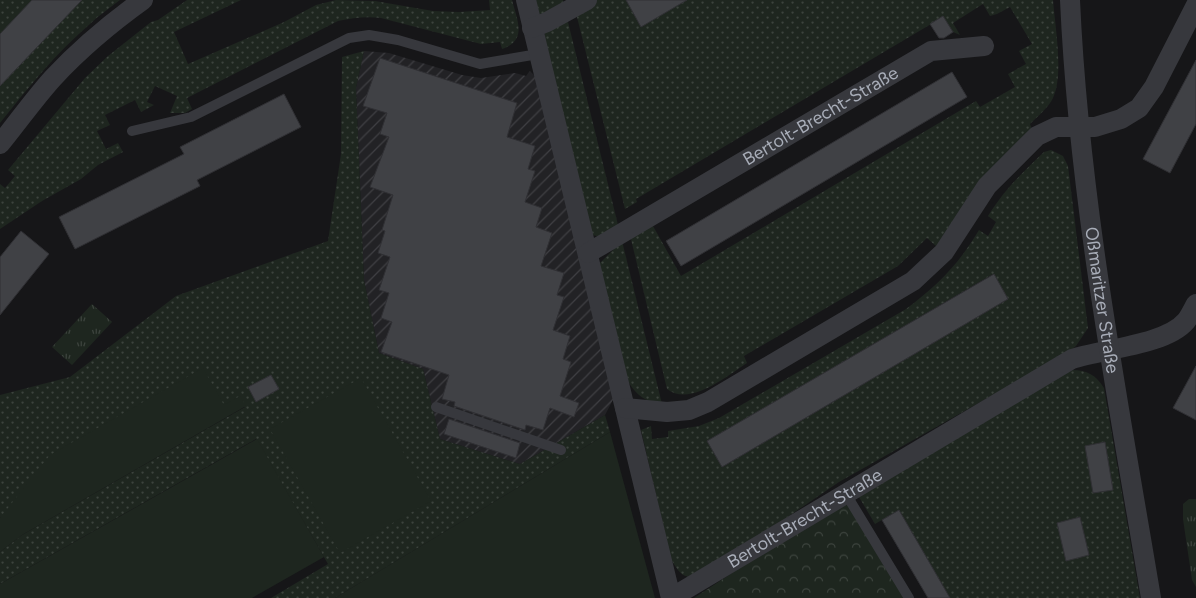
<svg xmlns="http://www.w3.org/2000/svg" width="1196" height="598" font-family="Figtree,sans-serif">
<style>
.industrial{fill:url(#industrial-furrows)}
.grass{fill:url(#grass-dots);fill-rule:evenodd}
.forest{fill:url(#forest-crowns)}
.park{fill:url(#park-tufts)}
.garden{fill:#1e261f}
.building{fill:#404145;stroke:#303034}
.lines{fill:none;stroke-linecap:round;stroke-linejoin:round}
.service{stroke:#37383d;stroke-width:10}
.minor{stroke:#37383d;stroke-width:20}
.labels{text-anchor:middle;stroke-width:4;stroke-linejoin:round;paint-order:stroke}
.street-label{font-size:18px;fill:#a8adb8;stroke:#111113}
</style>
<defs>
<pattern id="industrial-furrows" width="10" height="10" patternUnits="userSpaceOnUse" patternTransform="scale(1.25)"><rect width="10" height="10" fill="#222225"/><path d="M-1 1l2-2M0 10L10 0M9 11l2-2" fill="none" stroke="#3f3f43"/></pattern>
<pattern id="grass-dots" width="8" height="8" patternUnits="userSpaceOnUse" patternTransform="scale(1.25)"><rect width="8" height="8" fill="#1e261f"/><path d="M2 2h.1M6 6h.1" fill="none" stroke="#3c433d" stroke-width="1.8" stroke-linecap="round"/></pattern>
<pattern id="forest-crowns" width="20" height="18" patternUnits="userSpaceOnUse" patternTransform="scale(1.25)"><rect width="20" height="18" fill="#1e261f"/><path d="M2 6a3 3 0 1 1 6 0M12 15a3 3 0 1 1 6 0" fill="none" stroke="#3c433d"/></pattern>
<pattern id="park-tufts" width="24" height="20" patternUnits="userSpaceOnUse" patternTransform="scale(1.25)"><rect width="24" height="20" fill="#1e261f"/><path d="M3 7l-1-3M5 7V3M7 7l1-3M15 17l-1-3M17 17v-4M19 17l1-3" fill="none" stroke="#3c433d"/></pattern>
</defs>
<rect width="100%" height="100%" fill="#161618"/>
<path class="industrial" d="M 364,51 L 389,53 L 462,75 L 481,78 L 515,73 L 526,76 L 530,71 L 535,76 L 615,396 L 605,415 L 520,464 L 440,439 L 423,369 L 379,353 L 364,280 L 356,88 Z"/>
<g class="grass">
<path d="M 0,0 L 120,0 C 110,8 99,15 90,24 C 56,53 28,88 0,123 Z"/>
<path d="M 187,0 L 241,0 L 174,32 L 188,64 L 284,22 L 316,5 L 336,0 L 375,1 L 433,11 L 459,12 L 490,10 L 489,0 L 512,0 C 517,20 528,40 502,49 L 500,42 L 481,44 L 381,18 C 366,16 353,18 338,21 L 187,98 L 192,109 L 185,113 L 170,113 L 177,96 L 155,86 L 147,102 L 154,105 L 141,112 L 135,100 L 105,115 L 110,125 L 97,131 L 106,149 L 118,143 L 123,152 L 98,165 L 81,179 L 42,201 L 0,229 L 0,184 L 5,188 L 15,176 L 8,170 L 85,78 L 108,56 L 151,22 L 158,20 Z"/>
<path d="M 534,0 L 563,0 L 565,7 L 541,16 L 538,14 Z"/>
<path d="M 597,0 L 1053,0 C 1055,26 1064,75 1053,98 C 1048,108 1038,116 1030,124 L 1032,130 L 937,247 L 927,238 L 898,266 L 744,356 L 747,363 C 727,376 690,407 667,389 L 630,235 L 653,226 L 681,276 L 976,101 L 980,107 L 1015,87 L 1008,74 L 1026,64 L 1019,51 L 1032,44 L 1010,7 L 997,14 L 990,16 L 983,4 L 953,23 L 960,35 L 953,32 L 943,17 L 636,199 L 637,202 L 625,209 L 576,13 Z"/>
<path d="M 567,18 L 619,229 L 601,237 L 592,235 L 544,37 L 545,32 Z"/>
<path d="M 364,51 L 356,88 L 364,280 L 379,353 L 423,369 L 440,439 L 520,464 L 605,415 L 610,432 L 335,598 L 271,598 L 328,564 L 256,439 L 0,584 L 0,552 L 22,535 L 245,407 L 224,405 L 0,518 L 0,395 L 70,377 L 176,296 L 328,241 L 341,154 L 342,57 Z"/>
<path d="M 1051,150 L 1063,156 L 1068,166 L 1088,328 L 1076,346 L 1067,353 L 839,482 L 707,572 C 687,580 682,579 671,559 L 641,430 L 651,426 L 652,439 L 668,437 L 668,431 L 699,426 L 719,418 L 906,309 C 939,284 958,265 979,230 L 988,236 L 996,222 L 988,216 C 1005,189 1021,174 1044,152 ZM 993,274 L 1008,299 L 722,467 L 708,441 Z"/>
<path d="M 622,241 L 662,404 C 645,402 636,395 627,380 L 599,264 Z"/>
<path d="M 1072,370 C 1087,370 1096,375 1104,388 L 1140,598 L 950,598 L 899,510 L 875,524 L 856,492 Z"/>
</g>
<path class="forest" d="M 845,499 L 907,598 L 694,598 Z"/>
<g class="park">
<path d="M 92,304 L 112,322 L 72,365 L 52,347 Z"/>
<path d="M 1189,499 L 1196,499 L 1196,587 L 1192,580 L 1183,519 L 1183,504 Z"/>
</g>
<g class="garden">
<path d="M 203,368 L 224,405 L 240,396 L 246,406 L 22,535 L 0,552 L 0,518 L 50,455 Z"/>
<path d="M 361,378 L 431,501 L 340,553 L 270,429 Z"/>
<path d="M 610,432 L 655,598 L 335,598 L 358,584 Z"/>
<path d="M 257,439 L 324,557 L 252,598 L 0,598 L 0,584 Z"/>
</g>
<g class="building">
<path d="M 32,0 L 82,0 L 0,86 L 0,34 Z"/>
<path d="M 626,0 L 687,0 L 641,27 Z"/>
<path d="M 943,16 L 953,32 L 944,38 L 939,38 L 930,24 Z"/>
<path d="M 380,58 L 517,103 L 507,137 L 535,146 L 528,169 L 535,171 L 525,202 L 542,208 L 536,227 L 552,233 L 541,266 L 564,273 L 557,295 L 564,297 L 553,330 L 570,336 L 563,359 L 571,362 L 560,396 L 579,403 L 574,417 L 550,408 L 543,430 L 526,425 L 525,430 L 454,406 L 455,402 L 442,399 L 449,375 L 381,352 L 392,322 L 381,318 L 389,293 L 379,290 L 390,257 L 378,253 L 385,231 L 382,230 L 393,195 L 370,187 L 389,137 L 380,134 L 387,113 L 363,106 Z"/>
<path d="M 1196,60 L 1196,124 L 1170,173 L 1143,159 Z"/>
<path d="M 952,72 L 967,97 L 681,266 L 666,241 Z"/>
<path d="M 284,94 L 301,127 L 197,180 L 200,186 L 75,249 L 59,217 L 184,154 L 180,147 Z"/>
<path d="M 21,231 L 49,254 L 0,315 L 0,257 Z"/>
<path d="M 994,274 L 1008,299 L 722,467 L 707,441 Z"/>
<path d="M 1196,366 L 1196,420 L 1173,408 Z"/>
<path d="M 271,375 L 279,389 L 256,402 L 248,387 Z"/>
<path d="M 449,419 L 520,443 L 516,458 L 444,434 Z"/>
<path d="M 1105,442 L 1113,490 L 1093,493 L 1085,446 Z"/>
<path d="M 899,510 L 950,598 L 928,598 L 882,520 Z"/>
<path d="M 1080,517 L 1089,555 L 1066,561 L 1057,523 Z"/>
</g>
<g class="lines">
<g class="service">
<path d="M 132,131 L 191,117 L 349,38 L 369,35 L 398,40 L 480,64 L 538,54"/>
<path d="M 436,407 L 561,450"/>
<path d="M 846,494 L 909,598"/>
</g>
<g class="minor">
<path id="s1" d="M 526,0 L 671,598 L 1072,359 C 1102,349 1166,345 1186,321 C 1190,316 1193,309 1196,304"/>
<path id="s2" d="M 1070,0 C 1079,201 1118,400 1151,598"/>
<path d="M 532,28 L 547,22 L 587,0"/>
<path d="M 0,144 C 18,122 34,99 53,78 C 80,49 111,23 143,0"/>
<path id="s3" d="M 588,253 L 931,51 L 984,46"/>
<path d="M 625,408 L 667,412 L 689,410 L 708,402 L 913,281 L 944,252 L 987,186 L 1037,136 L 1056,127 L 1095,127 L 1121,119 L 1139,108 L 1154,87 L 1196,5"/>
</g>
</g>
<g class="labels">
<g class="street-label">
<text dy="6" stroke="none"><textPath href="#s3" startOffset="270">Bertolt-Brecht-Straße</textPath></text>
<text dy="6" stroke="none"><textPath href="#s2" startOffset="302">Oßmaritzer Straße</textPath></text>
<text dy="6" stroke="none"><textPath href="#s1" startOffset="771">Bertolt-Brecht-Straße</textPath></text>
</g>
</g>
</svg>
